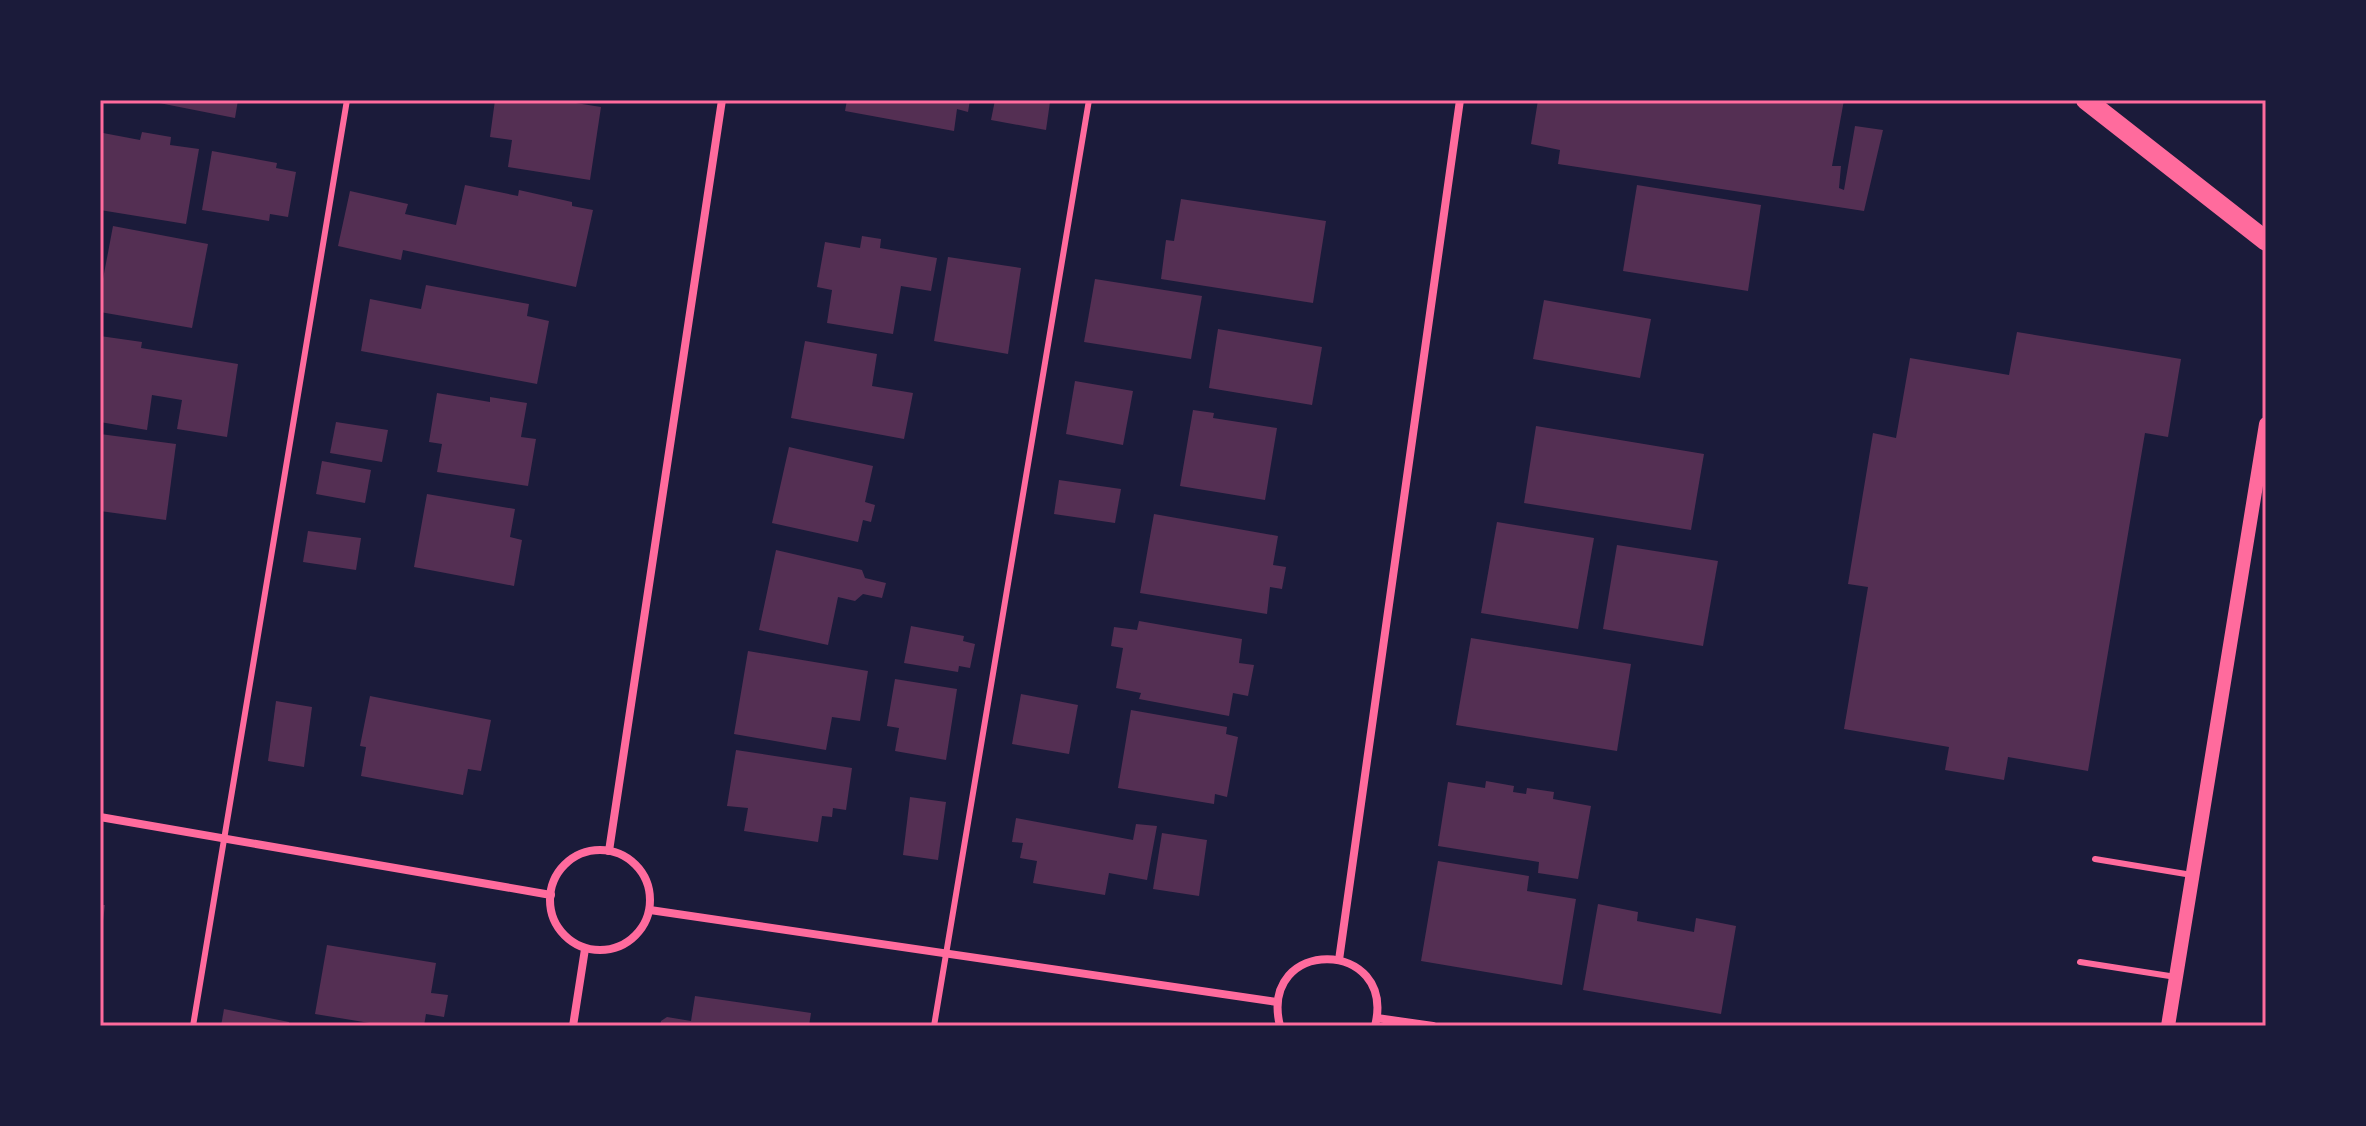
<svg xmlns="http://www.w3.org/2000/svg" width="2366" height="1126" font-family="Lato,sans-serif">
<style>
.building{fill:#542f53}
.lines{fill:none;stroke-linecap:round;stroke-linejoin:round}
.service{stroke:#ff6b9d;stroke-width:6}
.minor{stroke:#ff6b9d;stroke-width:8}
.tertiary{stroke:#ff6b9d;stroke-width:14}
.primary{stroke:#ff6b9d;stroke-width:20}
.neatline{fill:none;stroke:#ff6b9d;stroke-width:3}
</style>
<rect width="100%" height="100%" fill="#1b1b3a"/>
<g class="building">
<path d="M 144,100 L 238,100 L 235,118 Z"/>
<path d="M 495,100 L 557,100 L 601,107 L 590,180 L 508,167 L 512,140 L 490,137 Z"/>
<path d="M 847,100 L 970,100 L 968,112 L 957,109 L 954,131 L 845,111 Z"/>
<path d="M 995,100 L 1050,102 L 1046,130 L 991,120 Z"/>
<path d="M 1538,100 L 1844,100 L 1832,166 L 1841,166 L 1839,188 L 1844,190 L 1855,126 L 1883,130 L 1864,211 L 1558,164 L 1560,150 L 1531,144 Z"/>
<path d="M 142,132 L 171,137 L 170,145 L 199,149 L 186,224 L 100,210 L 100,155 L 103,133 L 140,140 Z"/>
<path d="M 212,151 L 277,163 L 276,168 L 296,172 L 288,217 L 270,214 L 269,221 L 202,210 Z"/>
<path d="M 465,185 L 518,196 L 519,190 L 572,202 L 572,206 L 593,210 L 576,287 L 403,250 L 401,260 L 338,246 L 350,191 L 408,204 L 405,214 L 456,225 Z"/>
<path d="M 1637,185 L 1761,205 L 1748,291 L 1623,271 Z"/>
<path d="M 1181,199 L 1326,221 L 1313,303 L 1161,279 L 1166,240 L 1174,241 Z"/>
<path d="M 113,226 L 208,244 L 192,328 L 100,312 L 100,295 Z"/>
<path d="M 862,236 L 881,239 L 880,248 L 937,258 L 931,291 L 901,286 L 893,334 L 827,323 L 832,290 L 817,287 L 825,242 L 860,248 Z"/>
<path d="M 948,257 L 1021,268 L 1008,354 L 934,341 Z"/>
<path d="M 1095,279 L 1202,296 L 1191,359 L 1084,342 Z"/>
<path d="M 426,285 L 529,304 L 527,316 L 549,321 L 537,384 L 361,351 L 370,299 L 421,309 Z"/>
<path d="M 1544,300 L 1651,319 L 1640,378 L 1533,359 Z"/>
<path d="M 1218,329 L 1322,347 L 1312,405 L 1209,388 Z"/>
<path d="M 2017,332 L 2181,359 L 2168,437 L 2145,433 L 2088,771 L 2008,757 L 2004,780 L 1945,770 L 1949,747 L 1844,729 L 1868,587 L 1848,584 L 1873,433 L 1896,438 L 1910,358 L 2009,375 Z"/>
<path d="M 100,336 L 142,342 L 141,348 L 238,364 L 227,437 L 177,429 L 182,400 L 152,395 L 147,430 L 100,422 Z"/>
<path d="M 805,341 L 877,354 L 872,386 L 913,393 L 904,439 L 791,418 Z"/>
<path d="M 1075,381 L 1133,391 L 1123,445 L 1066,434 Z"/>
<path d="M 437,393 L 490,402 L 490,397 L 527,403 L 521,437 L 536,439 L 528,486 L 437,472 L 442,444 L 429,442 Z"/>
<path d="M 1193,410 L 1214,413 L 1213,418 L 1277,428 L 1265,500 L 1180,486 Z"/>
<path d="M 336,422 L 388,430 L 382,462 L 330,453 Z"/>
<path d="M 1536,426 L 1704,454 L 1691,530 L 1524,503 Z"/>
<path d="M 100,434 L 176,444 L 166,520 L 100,511 Z"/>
<path d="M 789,447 L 873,466 L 865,502 L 875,505 L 871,522 L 863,520 L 858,542 L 772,523 Z"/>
<path d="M 322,461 L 371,470 L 365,503 L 316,494 Z"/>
<path d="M 1059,480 L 1121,489 L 1115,523 L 1054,514 Z"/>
<path d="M 427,494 L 515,509 L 510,537 L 522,540 L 514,586 L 414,567 Z"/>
<path d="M 1154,514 L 1278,536 L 1273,565 L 1286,567 L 1282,589 L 1270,587 L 1267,614 L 1140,593 Z"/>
<path d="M 1497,522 L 1594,538 L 1578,629 L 1481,613 Z"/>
<path d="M 308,531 L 361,538 L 356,570 L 303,562 Z"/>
<path d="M 1617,545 L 1718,561 L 1703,646 L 1603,629 Z"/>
<path d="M 776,550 L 862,570 L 865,578 L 886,583 L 882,598 L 863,594 L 855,601 L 838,597 L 828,645 L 759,630 Z"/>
<path d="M 1139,621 L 1242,639 L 1239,663 L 1254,665 L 1248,696 L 1233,693 L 1229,716 L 1139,699 L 1141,693 L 1116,688 L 1123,648 L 1111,646 L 1114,627 L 1137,630 Z"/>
<path d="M 911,626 L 964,636 L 963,641 L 975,644 L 970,668 L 959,666 L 958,672 L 904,663 Z"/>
<path d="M 1471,638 L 1631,664 L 1617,751 L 1456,725 Z"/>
<path d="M 748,651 L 868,671 L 860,721 L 832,717 L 826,750 L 734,734 Z"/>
<path d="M 895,679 L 957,689 L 946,760 L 895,751 L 899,728 L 887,726 Z"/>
<path d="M 1021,694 L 1078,705 L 1069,754 L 1012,744 Z"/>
<path d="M 370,696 L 491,720 L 481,771 L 468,769 L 463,795 L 361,776 L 366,747 L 360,746 Z"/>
<path d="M 276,701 L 312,707 L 304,767 L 268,761 Z"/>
<path d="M 1131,710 L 1227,727 L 1226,734 L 1238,737 L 1227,797 L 1215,794 L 1214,804 L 1118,788 Z"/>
<path d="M 736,750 L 852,768 L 846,810 L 833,808 L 832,817 L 822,816 L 818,842 L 744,831 L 748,808 L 727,806 Z"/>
<path d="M 1486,781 L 1514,786 L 1513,792 L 1526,794 L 1527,788 L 1554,792 L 1553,799 L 1591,806 L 1578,879 L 1538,873 L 1539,862 L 1438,846 L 1448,782 L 1485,788 Z"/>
<path d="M 910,797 L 946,802 L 938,860 L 903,855 Z"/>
<path d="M 1016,818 L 1133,840 L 1136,824 L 1157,826 L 1147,880 L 1109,873 L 1105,895 L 1033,883 L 1037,861 L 1020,858 L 1023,843 L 1012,842 Z"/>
<path d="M 1162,833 L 1207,840 L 1199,896 L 1153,889 Z"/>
<path d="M 1438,861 L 1529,876 L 1527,891 L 1576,899 L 1562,985 L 1421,961 Z"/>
<path d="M 1598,904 L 1638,912 L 1637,921 L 1694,932 L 1696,918 L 1736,926 L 1721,1014 L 1583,990 Z"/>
<path d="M 100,905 L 105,905 L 102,929 L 100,929 Z"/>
<path d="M 327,945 L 436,963 L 431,993 L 448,995 L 444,1017 L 426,1014 L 424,1026 L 388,1026 L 315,1014 Z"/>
<path d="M 695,996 L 811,1013 L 809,1026 L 660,1026 L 661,1021 L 667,1017 L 691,1021 Z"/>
<path d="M 224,1009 L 289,1022 L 288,1026 L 221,1026 Z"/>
</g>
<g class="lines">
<g class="service">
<path d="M 2095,859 L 2192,875"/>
<path d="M 2080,962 L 2176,977"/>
<path d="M 193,1026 L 347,100"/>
<path d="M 934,1026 L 1089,100"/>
</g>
<g class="minor">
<path d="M 100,817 L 551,895"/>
<circle cx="600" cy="900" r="50"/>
<path d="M 609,851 L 722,100"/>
<path d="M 650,910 L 1277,1002"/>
<path d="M 1339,960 L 1460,100"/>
<path d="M 1377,1018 L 1433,1026"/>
<path d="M 573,1026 L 585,949"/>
<path d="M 1280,1026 C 1258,936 1397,938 1375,1026"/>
</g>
<path class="tertiary" d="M 2168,1026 L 2266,424"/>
<path class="primary" d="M 2086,100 L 2266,241"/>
</g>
<rect width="2366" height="1126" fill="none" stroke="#1b1b3a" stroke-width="204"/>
<rect x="102" y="102" width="2162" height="922" class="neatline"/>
</svg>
